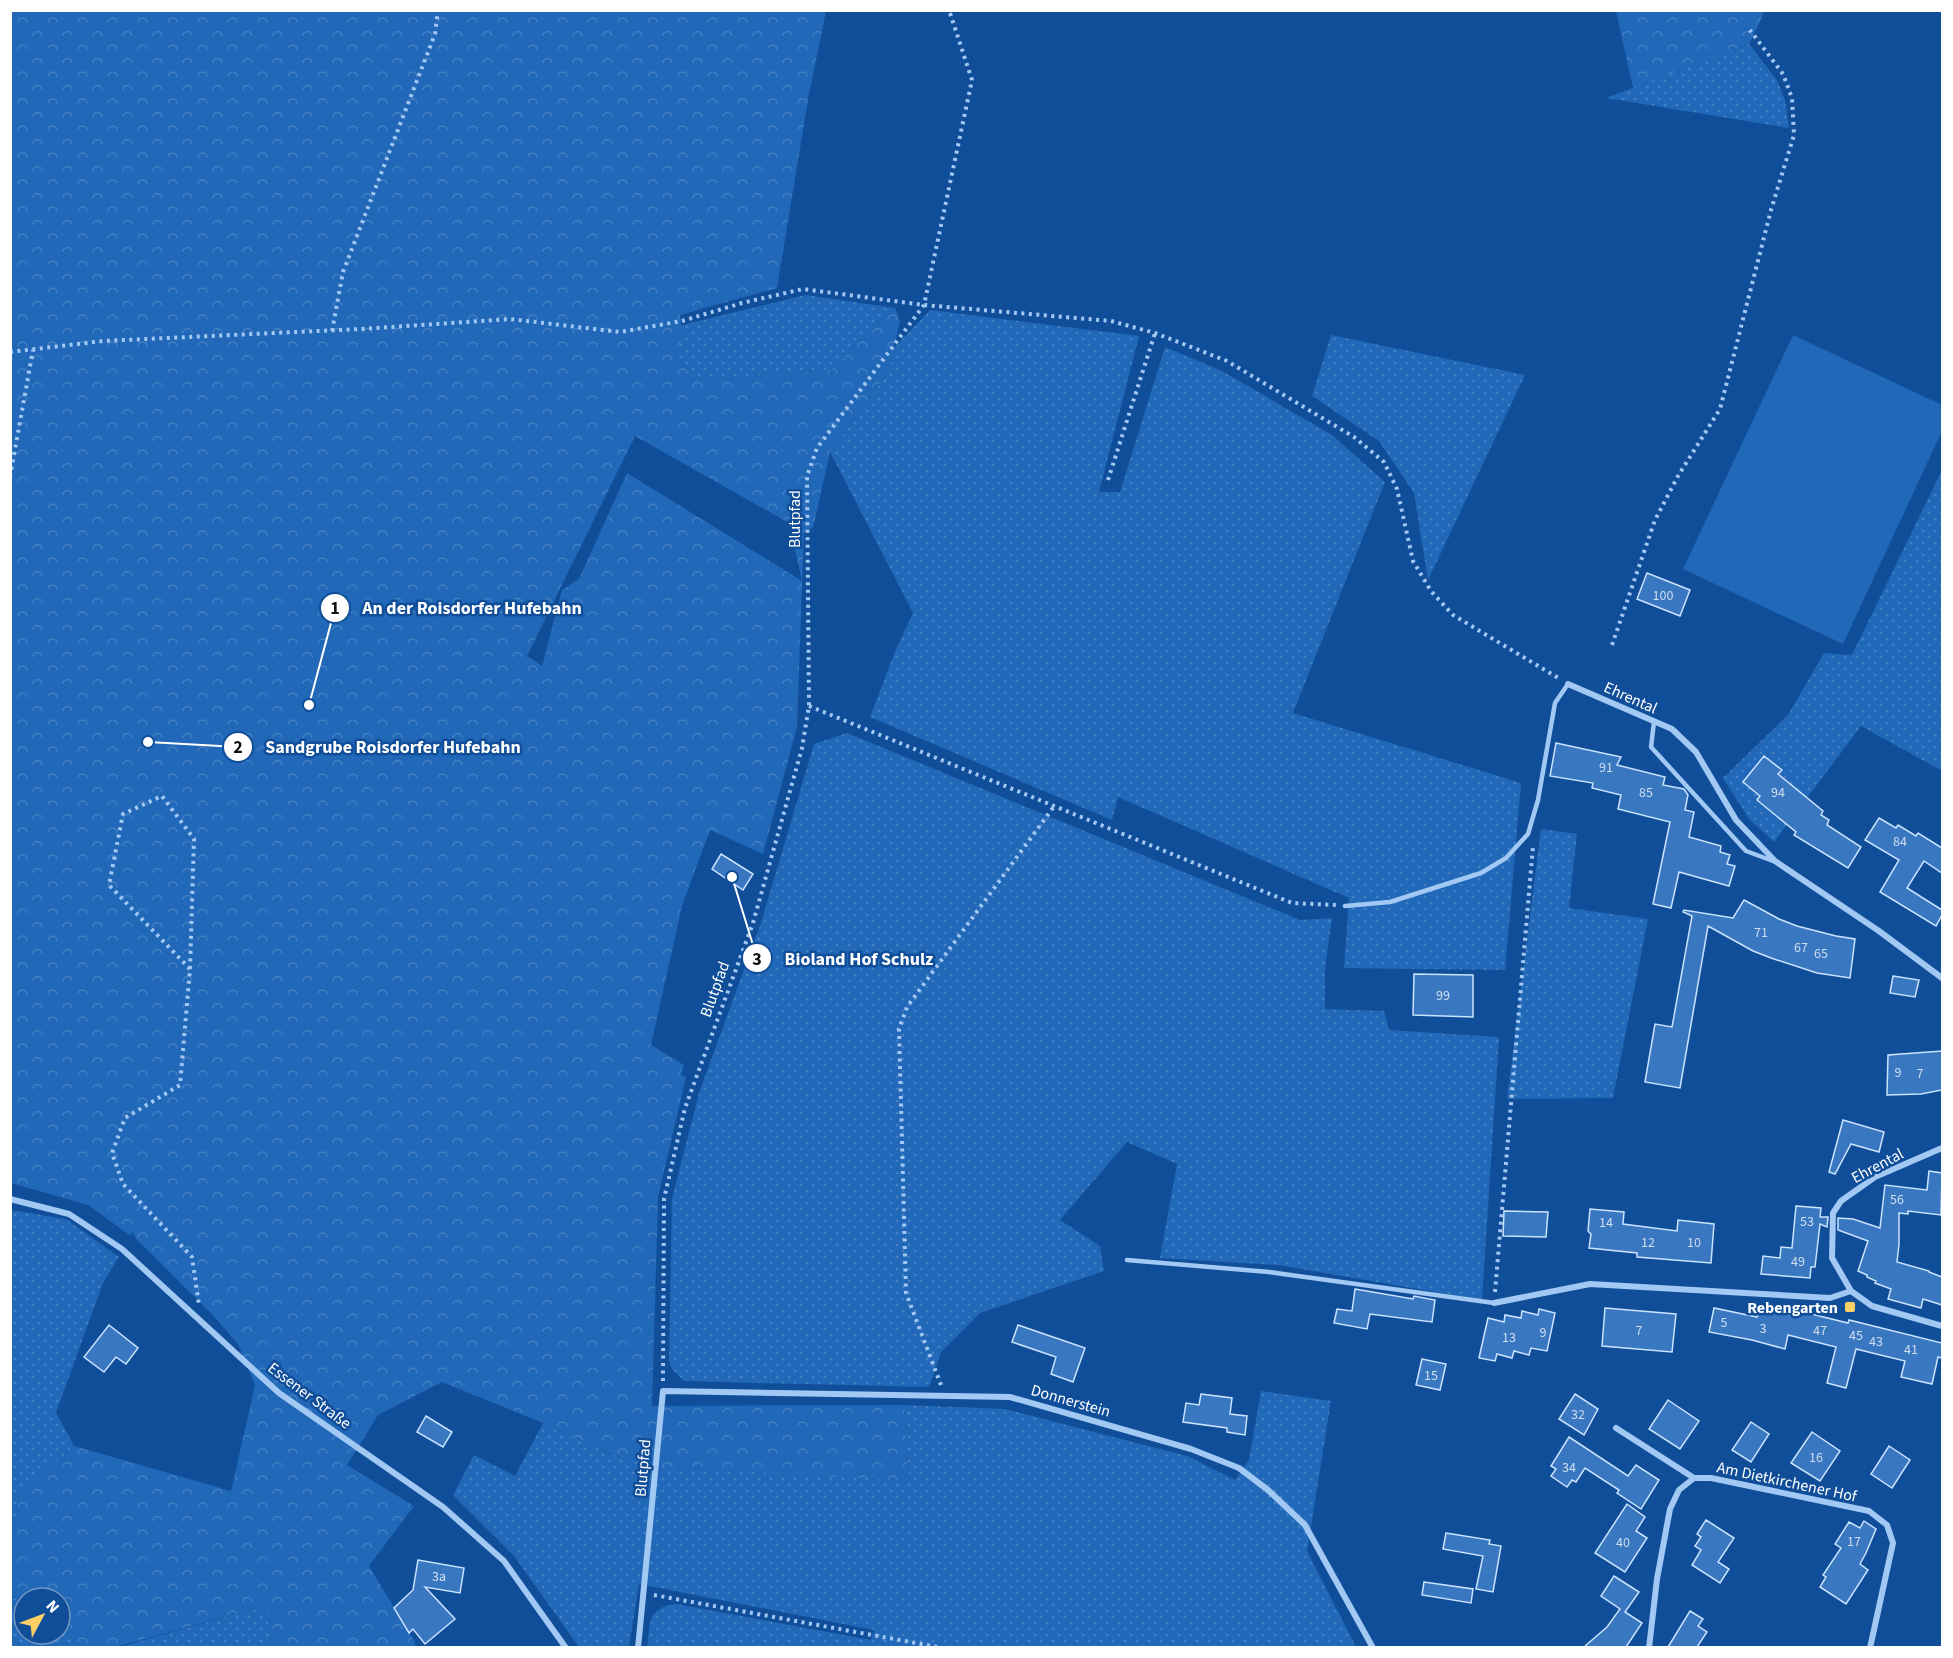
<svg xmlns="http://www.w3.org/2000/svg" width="1953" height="1658" font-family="'Source Sans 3',sans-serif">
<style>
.grass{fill:url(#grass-dots)}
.forest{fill:url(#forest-crowns);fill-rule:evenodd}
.pitch{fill:#2268b8}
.building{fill:#3977c1;stroke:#cae3fe;stroke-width:1.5}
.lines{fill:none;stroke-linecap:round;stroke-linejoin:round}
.path{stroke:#a2c8f4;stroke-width:4;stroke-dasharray:3 4.5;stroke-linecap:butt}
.service{stroke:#a2c8f4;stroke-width:4.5}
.minor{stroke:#a2c8f4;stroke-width:6}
.poi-dot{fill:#ffd065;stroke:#104e99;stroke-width:2}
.labels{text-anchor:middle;stroke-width:5;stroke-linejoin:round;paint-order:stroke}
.number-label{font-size:14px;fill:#ceddf0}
.street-label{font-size:16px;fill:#fff;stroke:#104e99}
.poi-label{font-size:16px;font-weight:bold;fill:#fff;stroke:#104e99;text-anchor:end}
.leader{fill:none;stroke:#fff;stroke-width:2}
.callout-dot{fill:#fff;stroke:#104e99;stroke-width:2}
.mark-label{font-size:18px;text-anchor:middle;font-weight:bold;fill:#111}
.callout-label{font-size:18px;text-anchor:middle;font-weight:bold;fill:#fff;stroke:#104e99;stroke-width:5;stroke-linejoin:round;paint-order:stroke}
</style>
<defs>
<pattern id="grass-dots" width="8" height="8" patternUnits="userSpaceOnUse" patternTransform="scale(1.5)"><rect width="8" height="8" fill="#2268b8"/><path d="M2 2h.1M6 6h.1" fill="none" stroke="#437fc3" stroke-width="1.8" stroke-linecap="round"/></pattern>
<pattern id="forest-crowns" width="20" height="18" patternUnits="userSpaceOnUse" patternTransform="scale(1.5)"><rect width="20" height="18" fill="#2268b8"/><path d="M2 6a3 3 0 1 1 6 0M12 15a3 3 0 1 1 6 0" fill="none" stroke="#437fc3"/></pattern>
</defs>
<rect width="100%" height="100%" fill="#104e99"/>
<g class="grass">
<path d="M 1749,44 L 1777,80 L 1785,100 L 1789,128 L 1606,98 Z"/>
<path d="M 805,295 L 895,308 L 831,370 L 701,380 L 662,343 L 674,327 Z"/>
<path d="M 930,310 L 1139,336 L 1099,492 L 1120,492 L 1165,347 L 1222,371 L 1332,435 L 1385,482 L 1293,713 L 1521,783 L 1505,970 L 1344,968 L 1349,898 L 1118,797 L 1112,820 L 870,717 L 896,649 L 913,613 L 830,452 L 888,373 L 893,349 Z"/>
<path d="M 1331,335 L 1525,375 L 1428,580 L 1414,493 L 1379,441 L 1312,396 Z"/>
<path d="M 1942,470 L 1942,771 L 1861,726 L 1774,842 L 1749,819 L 1723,778 L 1788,715 L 1824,653 L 1852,655 Z"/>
<path d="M 847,733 L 1300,920 L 1332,918 L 1325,968 L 1325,1009 L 1384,1011 L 1389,1030 L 1499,1037 L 1482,1300 L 1278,1265 L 1160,1258 L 1177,1164 L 1127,1142 L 1060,1220 L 1100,1246 L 1104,1271 L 980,1313 L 941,1352 L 929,1387 L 684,1381 L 672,1369 L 669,1360 L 672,1199 L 699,1093 L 761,923 L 814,744 Z"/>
<path d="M 1541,829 L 1577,834 L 1569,908 L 1648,919 L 1613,1098 L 1507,1099 Z"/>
<path d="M 11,1210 L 66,1219 L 119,1257 L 103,1283 L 56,1413 L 74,1446 L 20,1495 L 11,1539 Z"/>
<path d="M 1261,1391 L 1331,1401 L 1307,1551 L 1356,1647 L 647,1647 C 651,1622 646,1608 676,1604 L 871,1640 L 874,1630 L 639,1584 L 629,1647 L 579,1647 L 514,1556 L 453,1495 L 474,1455 L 515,1476 L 543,1423 L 642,1467 L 670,1467 L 909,1480 L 904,1405 L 1005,1409 L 1187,1456 L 1235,1480 L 1249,1460 Z"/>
<path d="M 10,1595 L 24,1604 L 24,1634 L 60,1634 L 60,1630 L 85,1647 L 11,1647 Z"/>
<path d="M 265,1606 L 273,1647 L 115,1648 Z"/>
</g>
<g class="forest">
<path d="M 11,11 L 826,11 L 809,94 L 777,288 L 680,315 L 683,337 L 675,355 L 701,380 L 831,370 L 895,308 L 900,322 L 888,373 L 830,452 L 813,528 L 804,531 L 797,727 L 763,854 L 710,830 L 682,906 L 651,1045 L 684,1065 L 681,1074 L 686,1077 L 658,1197 L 652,1406 L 904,1405 L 909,1481 L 670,1467 L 642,1467 L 543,1423 L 442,1382 L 378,1415 L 347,1465 L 414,1506 L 369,1566 L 415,1642 L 415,1647 L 273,1647 L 265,1606 L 115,1647 L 85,1647 L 60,1630 L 60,1598 L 24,1598 L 24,1604 L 11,1595 L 11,1539 L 20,1495 L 74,1446 L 231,1491 L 255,1385 L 238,1344 L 210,1312 L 137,1240 L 132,1231 L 131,1236 L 88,1205 L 11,1183 ZM 635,436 L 789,523 L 802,581 L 627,473 L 579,579 L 562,590 L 542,666 L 527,656 Z"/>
<path d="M 1616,11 L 1616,10 L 1765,11 L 1749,44 L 1633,88 Z"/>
</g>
<path class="pitch" d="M 1793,335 L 1942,405 L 1942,431 L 1843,644 L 1683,569 Z"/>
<g class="building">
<path d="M 1647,573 L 1690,590 L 1680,616 L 1637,599 Z"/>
<path d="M 1556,743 L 1621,757 L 1617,765 L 1665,777 L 1663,785 L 1684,789 L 1688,795 L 1685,810 L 1694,812 L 1689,837 L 1721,846 L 1720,852 L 1730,855 L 1727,864 L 1735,866 L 1729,886 L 1679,872 L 1671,908 L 1653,904 L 1670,822 L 1618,809 L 1621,795 L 1592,788 L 1593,783 L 1550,776 Z"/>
<path d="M 1764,756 L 1782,770 L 1778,774 L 1823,811 L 1821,815 L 1829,820 L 1827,825 L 1861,847 L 1848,868 L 1794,835 L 1796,832 L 1757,800 L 1760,796 L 1743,782 Z"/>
<path d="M 1879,818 L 1896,828 L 1898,825 L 1916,836 L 1918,833 L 1942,848 L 1942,873 L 1924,861 L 1907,888 L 1942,910 L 1942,915 L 1936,926 L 1880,892 L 1899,860 L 1865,840 Z"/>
<path d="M 721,854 L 753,874 L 743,890 L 712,869 Z"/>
<path d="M 1744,900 L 1779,919 L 1797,926 L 1836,936 L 1855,939 L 1850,978 L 1817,973 L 1771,958 L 1753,951 L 1708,926 L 1680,1088 L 1645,1082 L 1655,1024 L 1672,1027 L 1692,916 L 1683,912 L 1684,910 L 1733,918 Z"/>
<path d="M 1414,974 L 1473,975 L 1473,1017 L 1413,1015 Z"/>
<path d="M 1893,976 L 1919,980 L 1915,997 L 1890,993 Z"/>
<path d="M 1942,1051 L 1942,1090 L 1921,1094 L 1887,1095 L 1888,1055 Z"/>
<path d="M 1843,1120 L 1884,1132 L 1879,1152 L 1851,1144 L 1835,1174 L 1829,1172 Z"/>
<path d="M 1929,1171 L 1942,1173 L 1941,1215 L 1908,1211 L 1908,1214 L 1899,1213 L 1899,1244 L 1897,1262 L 1929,1271 L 1929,1272 L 1942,1277 L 1942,1305 L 1923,1299 L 1921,1308 L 1888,1299 L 1891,1289 L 1875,1283 L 1876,1281 L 1867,1277 L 1867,1275 L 1858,1271 L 1868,1241 L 1838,1230 L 1838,1218 L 1853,1219 L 1880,1228 L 1885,1185 L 1927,1190 Z"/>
<path d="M 1796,1206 L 1821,1208 L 1820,1217 L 1828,1217 L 1827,1227 L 1820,1224 L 1815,1267 L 1811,1267 L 1810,1278 L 1761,1274 L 1763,1256 L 1780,1258 L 1781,1247 L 1792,1248 Z"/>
<path d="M 1590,1209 L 1624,1212 L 1623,1224 L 1677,1231 L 1678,1220 L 1714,1224 L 1711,1263 L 1637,1257 L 1637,1253 L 1589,1248 L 1591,1234 L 1588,1231 Z"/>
<path d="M 1504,1211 L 1548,1212 L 1546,1237 L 1503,1236 Z"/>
<path d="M 1355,1289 L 1413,1299 L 1414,1296 L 1435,1300 L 1432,1322 L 1370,1314 L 1367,1329 L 1334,1323 L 1337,1309 L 1352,1311 Z"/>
<path d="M 1759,1307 L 1793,1316 L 1795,1310 L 1848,1323 L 1849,1320 L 1942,1343 L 1942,1358 L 1938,1357 L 1932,1384 L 1901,1377 L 1905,1361 L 1856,1349 L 1846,1388 L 1827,1383 L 1836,1347 L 1788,1335 L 1785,1349 L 1752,1340 L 1709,1332 L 1714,1308 L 1757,1317 Z"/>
<path d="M 1605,1308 L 1676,1314 L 1672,1352 L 1602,1346 Z"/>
<path d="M 1539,1309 L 1555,1313 L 1547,1351 L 1531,1348 L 1529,1355 L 1514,1351 L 1512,1358 L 1497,1354 L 1495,1361 L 1479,1358 L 1488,1318 L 1504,1322 L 1505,1315 L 1521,1318 L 1522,1311 L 1538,1315 Z"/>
<path d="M 109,1325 L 138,1348 L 126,1364 L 116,1357 L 104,1372 L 84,1357 Z"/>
<path d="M 1018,1325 L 1085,1348 L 1073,1382 L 1051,1374 L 1056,1357 L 1012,1342 Z"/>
<path d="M 1422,1359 L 1446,1364 L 1440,1390 L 1416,1385 Z"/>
<path d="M 1201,1394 L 1232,1398 L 1230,1414 L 1247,1416 L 1245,1435 L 1227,1432 L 1227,1428 L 1183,1422 L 1186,1403 L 1199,1405 Z"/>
<path d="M 1575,1394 L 1598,1409 L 1584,1435 L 1559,1419 Z"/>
<path d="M 1668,1400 L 1699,1421 L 1680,1449 L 1649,1429 Z"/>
<path d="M 426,1416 L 452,1432 L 443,1447 L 417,1432 Z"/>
<path d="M 1751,1422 L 1769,1434 L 1751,1462 L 1732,1450 Z"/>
<path d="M 1812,1432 L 1840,1451 L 1820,1481 L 1791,1463 Z"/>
<path d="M 1569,1437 L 1628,1476 L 1636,1465 L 1659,1480 L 1641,1509 L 1617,1493 L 1619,1490 L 1585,1468 L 1576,1482 L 1572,1480 L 1567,1487 L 1551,1476 L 1556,1469 L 1551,1466 Z"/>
<path d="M 1889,1446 L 1910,1460 L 1892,1488 L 1871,1474 Z"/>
<path d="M 1627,1504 L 1645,1517 L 1636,1531 L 1647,1538 L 1625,1572 L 1595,1553 Z"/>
<path d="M 1706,1520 L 1734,1538 L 1718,1562 L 1729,1569 L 1720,1583 L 1692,1565 L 1701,1550 L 1695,1546 L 1701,1537 L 1697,1534 Z"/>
<path d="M 1864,1521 L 1876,1529 L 1866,1553 L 1860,1564 L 1868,1570 L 1846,1604 L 1820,1587 L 1826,1577 L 1823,1575 L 1841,1548 L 1835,1544 L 1849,1522 L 1860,1528 Z"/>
<path d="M 1446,1533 L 1490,1540 L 1489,1544 L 1501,1546 L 1493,1592 L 1476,1589 L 1483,1556 L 1443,1549 Z"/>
<path d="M 418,1560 L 464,1568 L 460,1593 L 425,1587 L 455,1619 L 425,1644 L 413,1629 L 409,1633 L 394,1608 L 413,1590 Z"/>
<path d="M 1614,1576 L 1639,1592 L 1625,1612 L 1642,1623 L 1626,1647 L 1584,1647 L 1607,1627 L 1620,1609 L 1601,1596 Z"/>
<path d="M 1424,1582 L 1473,1589 L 1471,1603 L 1422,1595 Z"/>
<path d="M 1690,1611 L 1703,1619 L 1698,1626 L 1707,1632 L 1697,1647 L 1668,1647 Z"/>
</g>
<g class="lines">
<g class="path">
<path d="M 332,331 L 343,272 L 435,34 L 438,10"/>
<path d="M 10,352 L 103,341 L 360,329 L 510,319 L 620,332 L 682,321 L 742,303 L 803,289 L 924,305 L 1111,321 L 1155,333 L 1227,361 L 1354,437 L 1384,462 L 1397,489 L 1413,561 L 1431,591 L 1453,615 L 1560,679"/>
<path d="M 10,477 L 33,350"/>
<path d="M 1108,480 L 1155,333"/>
<path d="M 1612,645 L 1655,520 L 1678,476 L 1720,409 L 1771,210 L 1794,135 L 1792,98 L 1783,74 L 1750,30"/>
<path d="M 809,706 L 1292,903 L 1336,905"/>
<path d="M 190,969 L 109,885 L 123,814 L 162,796 L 194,839 L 190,969 L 180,1085 L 125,1118 L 112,1153 L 123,1184 L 192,1257 L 199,1305"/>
<path d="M 1495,1292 L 1533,846"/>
<path d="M 663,1381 L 664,1199 L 685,1108 L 753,923 L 802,748 L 809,706 L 807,476 L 817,448 L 924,305 L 972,80 L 949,10"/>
<path d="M 941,1385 L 906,1293 L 899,1029 L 907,1007 L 1055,805"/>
<path d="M 654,1595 L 943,1648"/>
</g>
<g class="service">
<path d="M 1654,722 L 1651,747 L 1746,851 L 1773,861"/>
<path d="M 1345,906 L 1390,902 L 1481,873 L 1506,858 L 1528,834 L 1538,800 L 1555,703 L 1568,684"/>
<path d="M 1127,1260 L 1269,1272 L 1494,1303"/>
</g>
<g class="minor">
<path d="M 1568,684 L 1672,729 L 1696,752 L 1736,820 L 1775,861 L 1879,931 L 1942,978"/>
<path d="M 1942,1148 L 1875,1177 L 1841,1201 L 1833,1213 L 1832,1258 L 1851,1291 L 1872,1306 L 1942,1326"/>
<path d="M 10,1199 L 69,1214 L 122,1249 L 279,1393 L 443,1507 L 504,1561 L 566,1648"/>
<path d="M 1494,1303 L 1590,1284 L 1830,1298 L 1851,1291"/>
<path d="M 1616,1428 L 1694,1478"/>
<path d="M 638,1648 L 663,1391 L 1010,1397 L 1191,1449 L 1239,1468 L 1268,1490 L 1305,1525 L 1373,1648"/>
<path d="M 1649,1648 L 1657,1579 L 1670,1509 L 1679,1490 L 1694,1478 L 1711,1478 L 1869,1511 L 1887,1525 L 1893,1543 L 1870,1648"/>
</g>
</g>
<rect class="poi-dot" x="1844" y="1301" width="12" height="12" rx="3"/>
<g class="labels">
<g class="number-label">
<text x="1663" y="600">100</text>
<text x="1606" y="772">91</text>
<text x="1646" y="797">85</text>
<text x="1778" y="797">94</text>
<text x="1900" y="846">84</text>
<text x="1761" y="937">71</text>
<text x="1801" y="952">67</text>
<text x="1821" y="958">65</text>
<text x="1443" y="1000">99</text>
<text x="1898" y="1077">9</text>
<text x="1920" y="1078">7</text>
<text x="1897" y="1204">56</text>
<text x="1807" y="1226">53</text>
<text x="1606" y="1227">14</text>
<text x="1648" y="1247">12</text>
<text x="1694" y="1247">10</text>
<text x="1798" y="1266">49</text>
<text x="1724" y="1327">5</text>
<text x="1763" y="1333">3</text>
<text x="1639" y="1335">7</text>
<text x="1820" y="1335">47</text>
<text x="1543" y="1337">9</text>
<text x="1856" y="1340">45</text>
<text x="1509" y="1342">13</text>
<text x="1876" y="1346">43</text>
<text x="1911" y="1354">41</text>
<text x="1431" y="1380">15</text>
<text x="1578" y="1419">32</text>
<text x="1816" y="1462">16</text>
<text x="1569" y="1472">34</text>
<text x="1854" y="1546">17</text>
<text x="1623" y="1547">40</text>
<text x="439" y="1581">3a</text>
</g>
<g class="street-label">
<text transform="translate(794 519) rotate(-90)" y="6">Blutpfad</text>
<text transform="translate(1631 697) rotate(24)" y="6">Ehrental</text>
<text transform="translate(714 989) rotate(-70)" y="6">Blutpfad</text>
<text transform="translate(1877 1165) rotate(-28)" y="6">Ehrental</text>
<text transform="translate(310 1395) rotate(37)" y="6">Essener Straße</text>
<text transform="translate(1071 1400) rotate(16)" y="6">Donnerstein</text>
<text transform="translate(642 1468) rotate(-85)" y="6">Blutpfad</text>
<text transform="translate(1787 1481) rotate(12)" y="6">Am Dietkirchener Hof</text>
</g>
<g class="poi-label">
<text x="1838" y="1313">Rebengarten</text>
</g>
</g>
<path class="leader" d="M309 705L335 608M148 742L238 747M732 877L757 958"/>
<g class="callout-dot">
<circle cx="309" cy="705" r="6"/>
<circle cx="148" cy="742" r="6"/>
<circle cx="732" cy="877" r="6"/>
<circle cx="335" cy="608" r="15"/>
<circle cx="238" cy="747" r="15"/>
<circle cx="757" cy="958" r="15"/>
</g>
<g class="mark-label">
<text x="335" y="614">1</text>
<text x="238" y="753">2</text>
<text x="757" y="965">3</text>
</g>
<g class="callout-label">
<text x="472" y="614">An der Roisdorfer Hufebahn</text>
<text x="393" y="753">Sandgrube Roisdorfer Hufebahn</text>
<text x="859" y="965">Bioland Hof Schulz</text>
</g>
<rect width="1953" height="1658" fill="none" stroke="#ffffff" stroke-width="24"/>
<g transform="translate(42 1616) rotate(49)"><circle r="28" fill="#104e99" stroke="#7095c2" stroke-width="1.5"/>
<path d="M0-4.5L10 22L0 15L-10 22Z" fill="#ffd065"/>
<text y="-9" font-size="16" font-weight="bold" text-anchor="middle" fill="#ffffff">N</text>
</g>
</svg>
